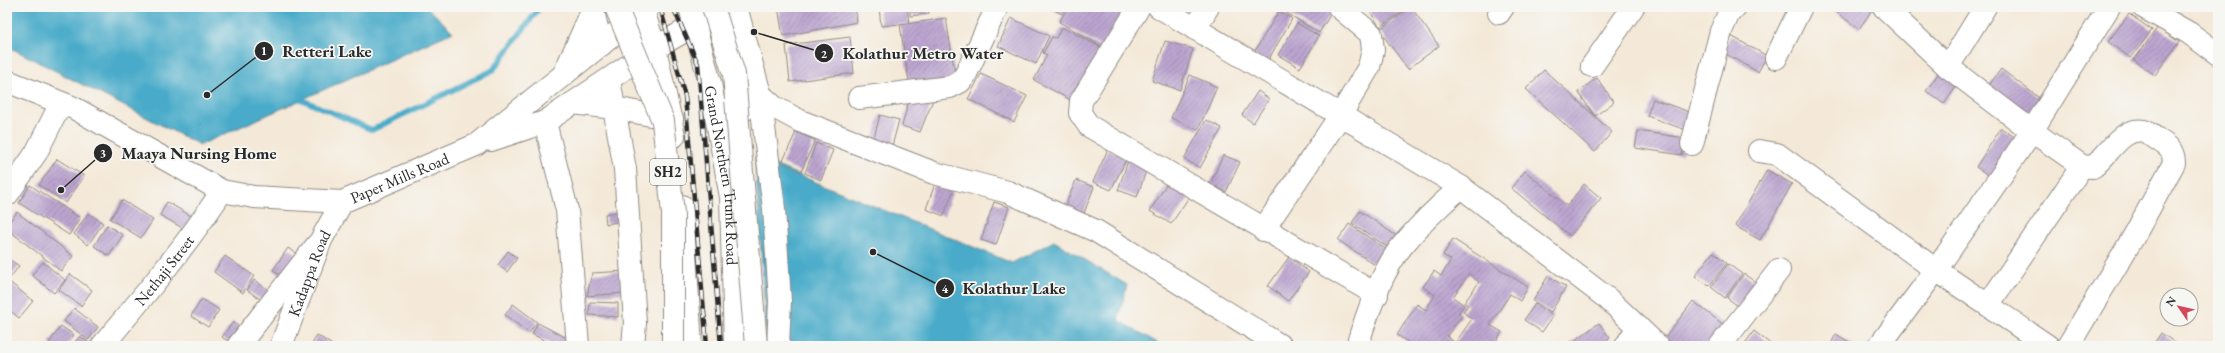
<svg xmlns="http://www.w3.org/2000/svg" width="2225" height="353" font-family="'EB Garamond',serif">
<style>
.water{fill:#4aabc9;stroke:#3a6b7a}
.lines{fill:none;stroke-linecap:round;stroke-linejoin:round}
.stream{stroke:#4aabc9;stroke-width:5.5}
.building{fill:url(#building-hatch);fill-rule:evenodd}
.minor-casing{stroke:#908a82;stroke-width:24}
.major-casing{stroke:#908a82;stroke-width:24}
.minor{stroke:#fff;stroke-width:22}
.major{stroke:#fff;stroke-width:22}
.rail-casing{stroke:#2b2b2b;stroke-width:4.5}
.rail{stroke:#f6f6f2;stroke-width:3;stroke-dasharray:9;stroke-linecap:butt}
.major-bridge-casing{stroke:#908a82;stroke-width:24;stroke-linecap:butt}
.major-bridge{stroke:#fff;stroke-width:22}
.labels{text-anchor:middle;stroke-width:3.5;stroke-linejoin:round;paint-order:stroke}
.shield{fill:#f6f6f2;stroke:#686867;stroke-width:1}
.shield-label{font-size:15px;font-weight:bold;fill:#2b2b2b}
.street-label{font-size:16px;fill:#2b2b2b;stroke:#f6f6f2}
.leader{fill:none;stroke:#2b2b2b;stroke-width:1.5}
.callout-dot{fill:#2b2b2b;stroke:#f6f6f2;stroke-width:1.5}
.mark-label{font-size:12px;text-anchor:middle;font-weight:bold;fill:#fff}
.callout-label{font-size:17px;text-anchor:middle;font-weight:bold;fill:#2b2b2b;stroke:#f6f6f2;stroke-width:3.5;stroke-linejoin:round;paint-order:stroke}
</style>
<defs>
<pattern id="building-hatch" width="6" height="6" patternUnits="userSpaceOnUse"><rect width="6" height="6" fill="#bca5d0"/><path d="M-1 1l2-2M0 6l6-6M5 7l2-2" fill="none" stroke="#9987a9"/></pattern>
</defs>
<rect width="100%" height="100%" fill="#f6f6f2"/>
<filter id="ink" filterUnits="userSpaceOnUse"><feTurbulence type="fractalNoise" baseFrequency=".025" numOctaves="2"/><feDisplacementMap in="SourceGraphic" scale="8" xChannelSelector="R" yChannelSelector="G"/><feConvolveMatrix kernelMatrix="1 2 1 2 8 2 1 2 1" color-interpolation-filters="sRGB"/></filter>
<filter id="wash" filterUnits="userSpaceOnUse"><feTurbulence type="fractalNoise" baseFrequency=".012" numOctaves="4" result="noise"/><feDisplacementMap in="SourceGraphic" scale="16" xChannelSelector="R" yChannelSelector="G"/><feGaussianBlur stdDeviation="0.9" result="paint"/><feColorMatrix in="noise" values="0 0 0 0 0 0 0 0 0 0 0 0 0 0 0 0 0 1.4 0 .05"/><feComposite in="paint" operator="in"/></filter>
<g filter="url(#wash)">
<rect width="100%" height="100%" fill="#f4e9d8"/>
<g class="water">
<path d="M 7,7 L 427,7 L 453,32 L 200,145 L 7,46 Z"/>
<path d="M 755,157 L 1012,263 L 1054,241 L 1127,285 L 1118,320 L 1163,346 L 767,346 Z"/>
</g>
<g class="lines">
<path class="stream" d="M 296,97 L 372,130 L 493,70 L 540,7"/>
</g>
<g id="blocks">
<g class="building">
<path d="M 778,7 L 855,7 L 857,22 L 783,36 Z"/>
<path d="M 879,7 L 907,7 L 909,23 L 881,26 Z"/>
<path d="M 910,7 L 928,7 L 929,14 L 910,16 Z"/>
<path d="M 1048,7 L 1065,7 L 1062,14 Z"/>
<path d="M 1068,7 L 1120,7 L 1124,9 L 1103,47 L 1059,22 Z"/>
<path d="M 1187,7 L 1204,7 L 1200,15 Z"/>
<path d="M 1277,7 L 1335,7 L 1319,33 Z"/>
<path d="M 1367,7 L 1409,7 L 1380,27 Z"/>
<path d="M 1411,7 L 1439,46 L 1408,69 L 1379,30 Z"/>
<path d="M 1829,7 L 1874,7 L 1859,29 Z"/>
<path d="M 1279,11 L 1292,19 L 1267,62 L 1253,54 Z"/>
<path d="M 2129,14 L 2152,30 L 2131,58 L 2108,42 Z"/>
<path d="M 946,18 L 956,80 L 910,88 L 900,25 Z"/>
<path d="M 1011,18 L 1049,36 L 1036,64 L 998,46 Z"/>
<path d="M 1297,23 L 1319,36 L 1300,68 L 1278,55 Z"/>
<path d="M 1062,27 L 1102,48 L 1074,102 L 1034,80 L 1047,55 L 1043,53 L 1052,37 L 1056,38 Z"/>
<path d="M 2158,27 L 2179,42 L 2155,75 L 2134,60 Z"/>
<path d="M 1731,36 L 1767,56 L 1758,72 L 1722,52 Z"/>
<path d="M 850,37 L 854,73 L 790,82 L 786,45 Z"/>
<path d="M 1165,41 L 1193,49 L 1180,90 L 1152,81 Z"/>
<path d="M 1943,67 L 1961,80 L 1944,104 L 1926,91 Z"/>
<path d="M 2001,69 L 2046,103 L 2034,119 L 1989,85 Z"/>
<path d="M 1544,70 L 1612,132 L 1595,152 L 1526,89 Z"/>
<path d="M 981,74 L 1027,96 L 1014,122 L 968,99 Z"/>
<path d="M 1190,75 L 1217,87 L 1198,130 L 1171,118 Z"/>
<path d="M 1597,78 L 1614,102 L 1595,116 L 1578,92 Z"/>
<path d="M 1258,91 L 1269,99 L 1253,123 L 1242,115 Z"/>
<path d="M 935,95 L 920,132 L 902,126 L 910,96 Z"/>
<path d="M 1653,99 L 1692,113 L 1686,130 L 1647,116 Z"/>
<path d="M 880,115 L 899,120 L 892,146 L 873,141 Z"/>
<path d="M 1206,120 L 1222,128 L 1200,168 L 1184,159 Z"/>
<path d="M 2001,128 L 2019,140 L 1994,179 L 1976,167 Z"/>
<path d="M 1638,131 L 1685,138 L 1682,155 L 1635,148 Z"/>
<path d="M 796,132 L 815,140 L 801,172 L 782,163 Z"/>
<path d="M 816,143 L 833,150 L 821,180 L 805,173 Z"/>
<path d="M 1108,149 L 1127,158 L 1111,190 L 1093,182 Z"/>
<path d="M 1223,155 L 1240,162 L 1226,192 L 1210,184 Z"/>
<path d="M 57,159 L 84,176 L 66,203 L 39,185 Z"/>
<path d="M 1128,161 L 1147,168 L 1137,197 L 1118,190 Z"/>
<path d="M 1767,170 L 1792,184 L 1760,240 L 1735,226 Z"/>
<path d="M 1525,171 L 1567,206 L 1584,184 L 1601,198 L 1570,236 L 1511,188 Z"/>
<path d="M 1076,180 L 1094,187 L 1084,213 L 1065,206 Z"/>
<path d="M 1169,180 L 1191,194 L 1171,224 L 1150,211 Z"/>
<path d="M 936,181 L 954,188 L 944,216 L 926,209 Z"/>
<path d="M 30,185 L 80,218 L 69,235 L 19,203 Z"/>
<path d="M 122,200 L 153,220 L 141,238 L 110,219 Z"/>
<path d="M 167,202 L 198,220 L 191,233 L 160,215 Z"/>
<path d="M 994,202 L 1009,207 L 996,245 L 981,240 Z"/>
<path d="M 621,211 L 623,221 L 606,224 L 605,214 Z"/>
<path d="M 1360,211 L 1398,237 L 1390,249 L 1352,223 Z"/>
<path d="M 17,212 L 73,256 L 61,271 L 7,229 L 7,225 Z"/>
<path d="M 88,213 L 103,223 L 88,245 L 74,234 Z"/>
<path d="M 1349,224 L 1389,251 L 1378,267 L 1338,240 Z"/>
<path d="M 107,225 L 123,235 L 109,256 L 94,246 Z"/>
<path d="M 1453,239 L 1528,287 L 1520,301 L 1510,294 L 1490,325 L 1502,332 L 1493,346 L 1414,346 L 1397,335 L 1417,304 L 1426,310 L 1435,295 L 1423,287 L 1434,271 L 1441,276 L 1451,260 L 1443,255 ZM 1469,274 L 1479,282 L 1464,303 L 1468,305 L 1463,312 L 1472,319 L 1455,343 L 1447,336 L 1462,315 L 1458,313 L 1464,305 L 1453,297 Z"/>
<path d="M 288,248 L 299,255 L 284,278 L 273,270 Z"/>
<path d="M 508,251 L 517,258 L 507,272 L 498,265 Z"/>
<path d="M 1713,252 L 1727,263 L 1709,286 L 1695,276 Z"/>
<path d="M 225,256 L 254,276 L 243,293 L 214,272 Z"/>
<path d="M 1289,257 L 1309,272 L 1288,301 L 1268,286 Z"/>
<path d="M 7,258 L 19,266 L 10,278 L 7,275 Z"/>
<path d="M 43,262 L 65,280 L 54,293 L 32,275 Z"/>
<path d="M 1728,264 L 1742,274 L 1725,298 L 1711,287 Z"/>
<path d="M 627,271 L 623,293 L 587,296 L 592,273 Z"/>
<path d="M 70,274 L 92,290 L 81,306 L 59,290 Z"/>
<path d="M 1744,274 L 1758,284 L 1741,308 L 1727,298 Z"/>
<path d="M 1548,276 L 1566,287 L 1551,312 L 1533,301 Z"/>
<path d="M 7,280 L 33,301 L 19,318 L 7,308 Z"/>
<path d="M 254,280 L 274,294 L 267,304 L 247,290 Z"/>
<path d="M 202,299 L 219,310 L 208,327 L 191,316 Z"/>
<path d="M 1693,301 L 1725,326 L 1710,346 L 1665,346 L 1661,343 Z"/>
<path d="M 590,302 L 618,303 L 618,317 L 589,315 Z"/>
<path d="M 513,304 L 537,322 L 529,333 L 505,315 Z"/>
<path d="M 1535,304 L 1553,316 L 1542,332 L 1524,320 Z"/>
<path d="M 74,308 L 98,327 L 88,340 L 64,321 Z"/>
<path d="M 233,322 L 243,329 L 232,344 L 222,337 Z"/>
<path d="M 538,323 L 576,343 L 575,346 L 555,346 L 532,334 Z"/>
<path d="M 1599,323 L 1610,338 L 1600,346 L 1567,346 Z"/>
<path d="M 61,326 L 74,335 L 66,346 L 53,346 L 49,343 Z"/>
<path d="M 1754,331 L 1773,346 L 1743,346 Z"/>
<path d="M 2161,333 L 2180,346 L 2152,346 Z"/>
<path d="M 1836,334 L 1856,346 L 1830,346 Z"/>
<path d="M 317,335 L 334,346 L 311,346 Z"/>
<path d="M 80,336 L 93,346 L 72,346 Z"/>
</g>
</g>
</g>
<g filter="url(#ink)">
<use href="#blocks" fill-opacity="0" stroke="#908a82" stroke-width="1"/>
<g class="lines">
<defs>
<g id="minor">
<path d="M 592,7 L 601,45"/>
<path d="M 736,7 L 760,94 L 774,209 L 780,301 L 778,346"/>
<path d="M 1139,7 L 1081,101 L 1080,113 L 1089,126 L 1377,295"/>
<path d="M 1159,7 L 1461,187 L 1608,299 L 1658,346"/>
<path d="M 1884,7 L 1948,67"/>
<path d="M 1985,7 L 1948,67 L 2032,131 L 1936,270 L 2048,346"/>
<path d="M 2143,7 L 2189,33 L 2218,54"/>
<path d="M 1499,13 L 1503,7"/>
<path d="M 1195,29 L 1208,7"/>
<path d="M 1776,58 L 1801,7"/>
<path d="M 1592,66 L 1633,7"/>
<path d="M 609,80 L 625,169 L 635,323 L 633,346"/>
<path d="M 760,94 L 774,107 L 800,121 L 934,173 L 1008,192 L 1096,231 L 1281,346"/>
<path d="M 859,98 L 950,87 L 960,82 L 966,74 L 997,7"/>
<path d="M 545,122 L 567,210 L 578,346"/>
<path d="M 1692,144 L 1721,31 L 1729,13 L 1735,7"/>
<path d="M 1759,151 L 1777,154 L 1936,270 L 1879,346"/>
<path d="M 7,195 L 36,153 L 61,103"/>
<path d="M 1263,230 L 1340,116 L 1369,67 L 1373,50 L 1371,34 L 1339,7"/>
<path d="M 1988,305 L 2082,166"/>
<path id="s1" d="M 102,346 C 144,296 186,246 222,191"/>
<path d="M 238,346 L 317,245"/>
<path d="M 1357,346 C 1366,317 1383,269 1402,246 C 1420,224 1440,205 1461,187"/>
<path d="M 1626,346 L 1638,327"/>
<path d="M 1720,346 L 1779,270"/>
<path d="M 2068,346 L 2134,236 L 2174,163 C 2174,151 2169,147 2160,141 C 2155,138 2149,133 2144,131 C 2122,126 2109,155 2093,167 L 2082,166 L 2032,131 L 2109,7"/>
</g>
<g id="major">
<path d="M 642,7 L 655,48 L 674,136"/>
<path id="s2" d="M 690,7 L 710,83 L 731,197 L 735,346"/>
<path d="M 565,72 L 594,7"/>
<path id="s3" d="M 7,81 L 74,108 L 222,191 L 254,197 L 342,202 L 476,145 L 648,7"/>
<path d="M 573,103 L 614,108 L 672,119"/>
<path d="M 726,127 L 760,94"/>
<path d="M 491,140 L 545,122 L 655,48 L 707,18"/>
<path d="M 682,206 L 691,346"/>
<path id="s4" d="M 281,346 L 321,240 L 342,202"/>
</g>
</defs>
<use href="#minor" class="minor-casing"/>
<use href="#major" class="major-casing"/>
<use href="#minor" class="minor"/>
<use href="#major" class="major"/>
<defs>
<g id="rail">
<path d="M 660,7 L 685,96 L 707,346"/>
<path d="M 673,7 L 698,64 L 721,346"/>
</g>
</defs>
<use href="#rail" class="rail-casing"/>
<use href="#rail" class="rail"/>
<defs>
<g id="major-bridge">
<path d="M 616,7 L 663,121 L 673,213 L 673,346"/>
<path d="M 713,7 L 734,74 L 756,346"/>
</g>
</defs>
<use href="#major-bridge" class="major-bridge-casing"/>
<use href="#major-bridge" class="major-bridge"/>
</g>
</g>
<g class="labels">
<rect class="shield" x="650" y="159" width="36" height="26" rx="3"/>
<g class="shield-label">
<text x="668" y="177">SH2</text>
</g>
<g class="street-label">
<text dy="6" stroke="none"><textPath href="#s2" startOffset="172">Grand Northern Trunk Road</textPath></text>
<text dy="6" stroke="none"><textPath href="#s3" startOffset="425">Paper Mills Road</textPath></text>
<text dy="6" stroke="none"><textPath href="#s1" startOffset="98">Nethaji Street</textPath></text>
<text dy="6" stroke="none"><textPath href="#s4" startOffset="78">Kadappa Road</textPath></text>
</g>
</g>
<path class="leader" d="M207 95L264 51M754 32L824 53M61 190L103 153M873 252L945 288"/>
<g class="callout-dot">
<circle cx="207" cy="95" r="4"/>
<circle cx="754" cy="32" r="4"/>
<circle cx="61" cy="190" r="4"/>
<circle cx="873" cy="252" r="4"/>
<circle cx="264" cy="51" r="10"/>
<circle cx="824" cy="53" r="10"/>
<circle cx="103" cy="153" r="10"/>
<circle cx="945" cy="288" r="10"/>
</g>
<g class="mark-label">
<text x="264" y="55">1</text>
<text x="824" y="58">2</text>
<text x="103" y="157">3</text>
<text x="945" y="293">4</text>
</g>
<g class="callout-label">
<text x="327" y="57">Retteri Lake</text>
<text x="923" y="59">Kolathur Metro Water</text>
<text x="199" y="159">Maaya Nursing Home</text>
<text x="1014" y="294">Kolathur Lake</text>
</g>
<rect width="2225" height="353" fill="none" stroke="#f6f6f2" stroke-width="24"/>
<g transform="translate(2179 307) rotate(304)"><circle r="19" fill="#f6f6f2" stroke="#a5a5a2"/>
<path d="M0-3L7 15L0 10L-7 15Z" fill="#d1495b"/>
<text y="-6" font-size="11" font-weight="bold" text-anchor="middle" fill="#2b2b2b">N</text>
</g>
</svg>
